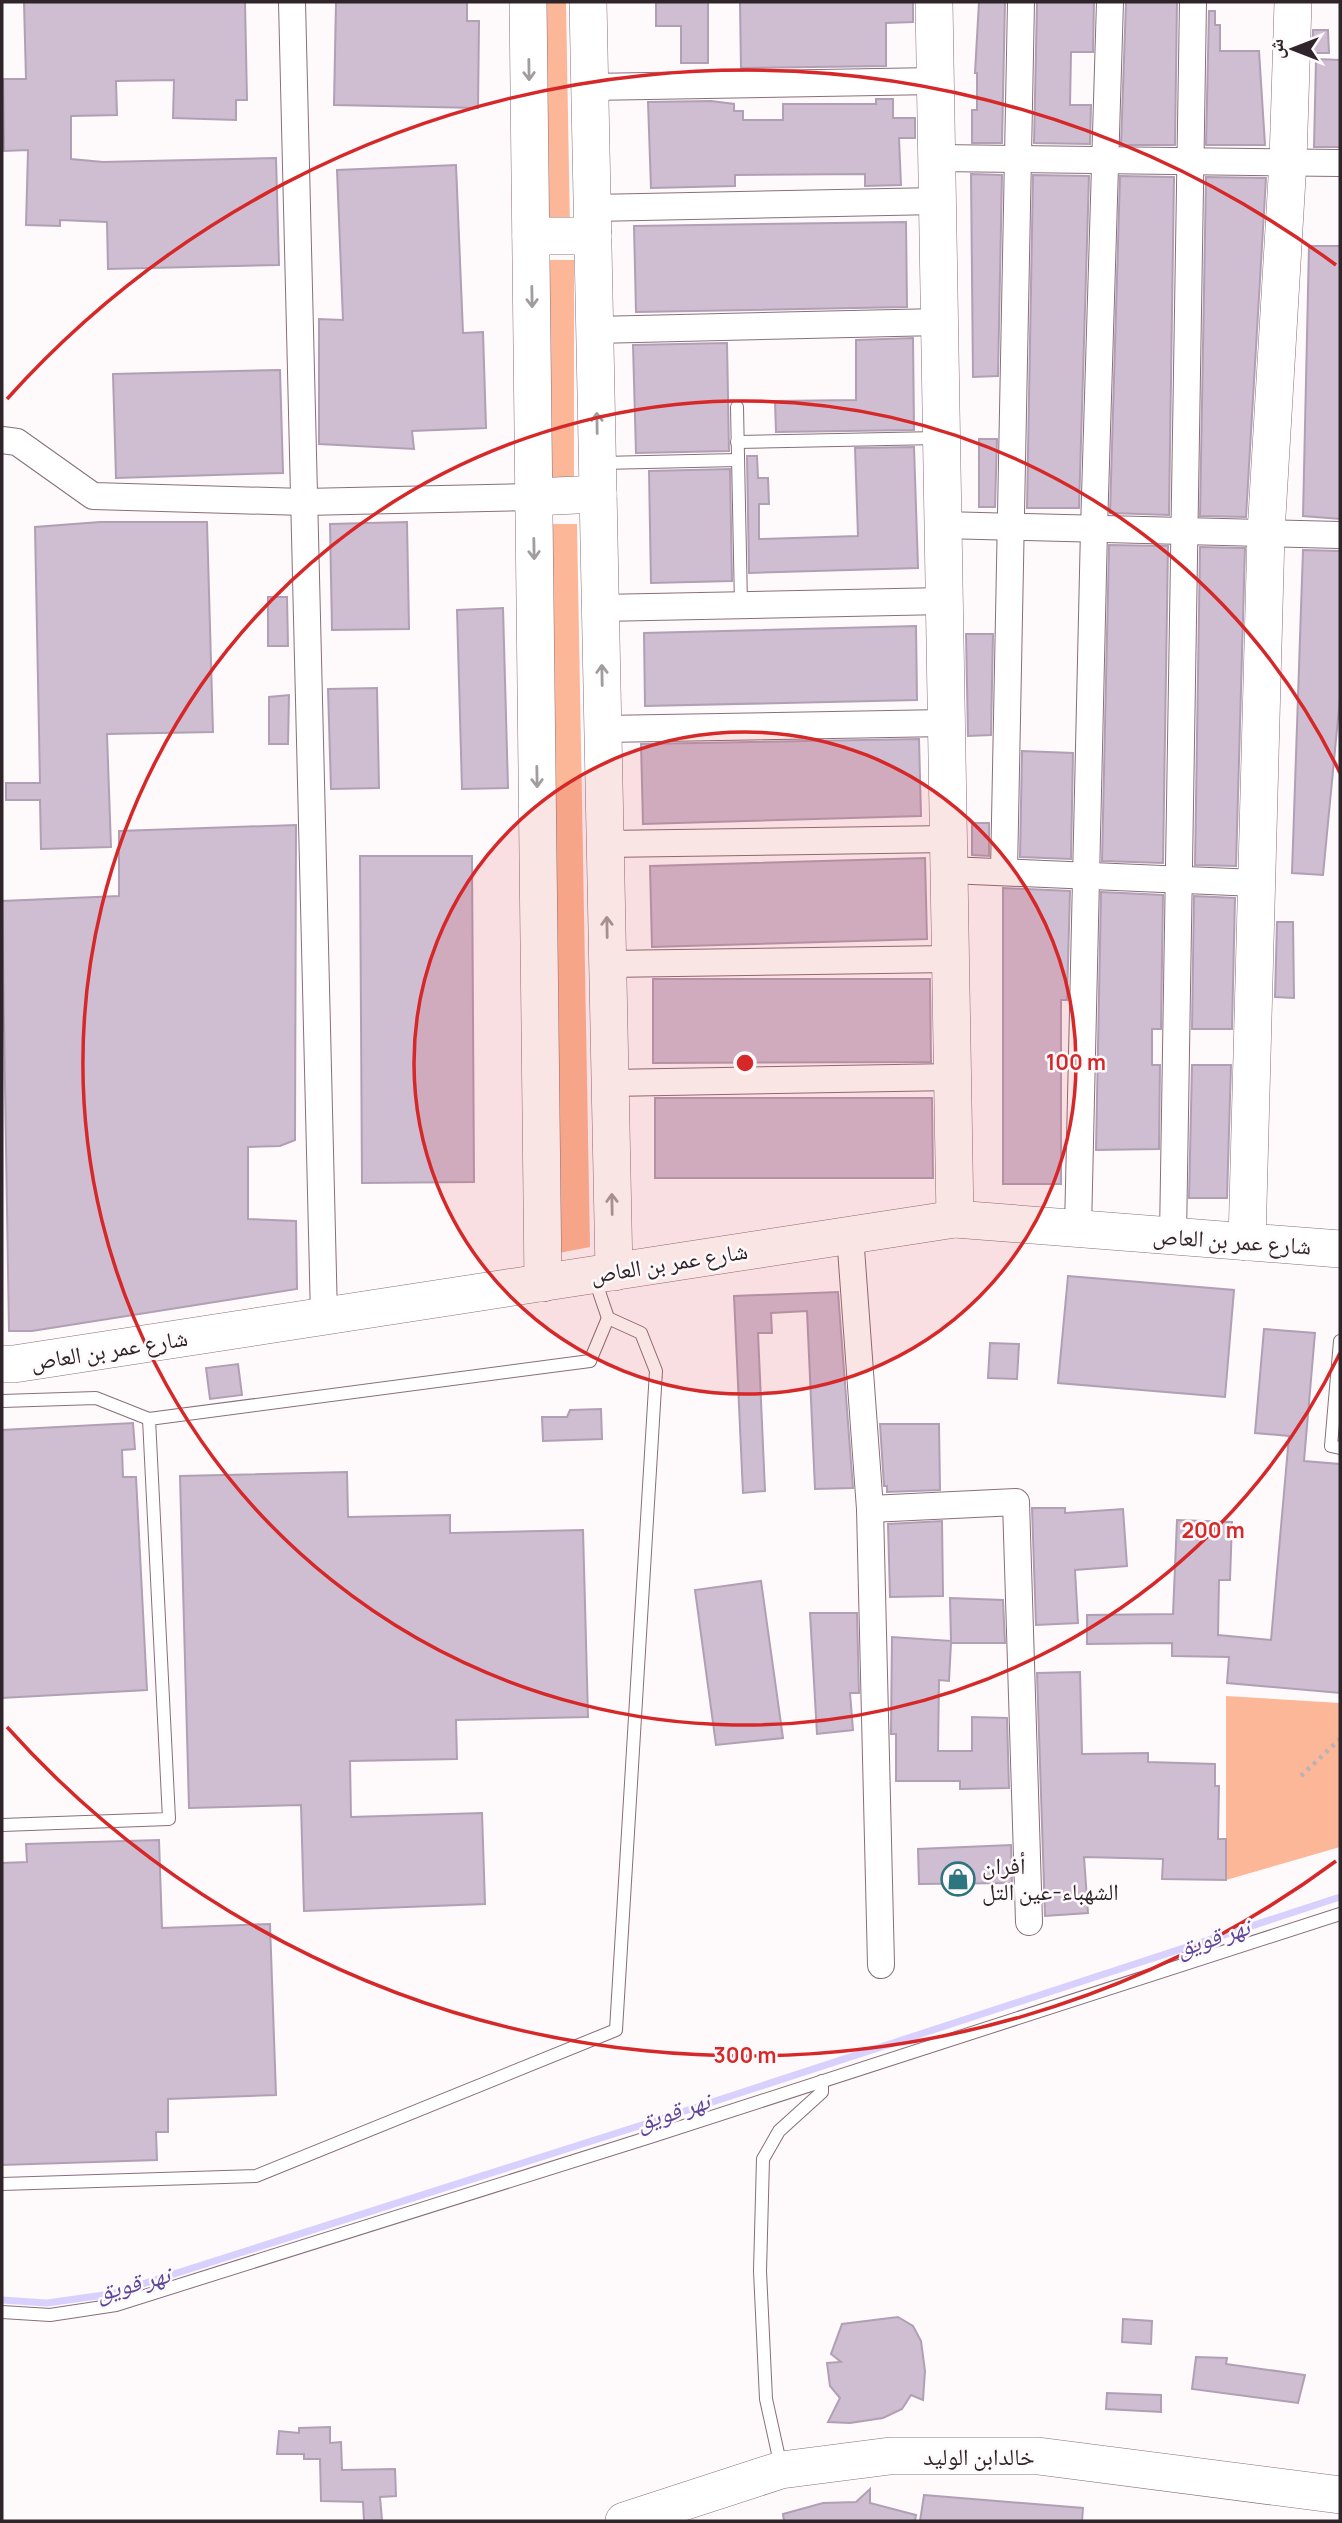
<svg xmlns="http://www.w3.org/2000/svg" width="1342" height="2523" font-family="Manrope,'Noto Naskh Arabic',sans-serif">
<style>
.green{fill:#fbb797}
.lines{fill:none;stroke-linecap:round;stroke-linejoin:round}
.stream{stroke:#d8d1fd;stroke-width:7}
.building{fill:#cfbdd2;stroke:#b19fb4;stroke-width:2}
.lane-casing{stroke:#886f7a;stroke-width:14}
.street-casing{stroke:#886f7a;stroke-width:28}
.secondary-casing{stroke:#886f7a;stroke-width:38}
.path{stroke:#b9b3b6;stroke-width:4.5;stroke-dasharray:3.5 5;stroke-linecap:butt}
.lane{stroke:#fff;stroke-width:12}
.street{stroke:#fff;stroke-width:26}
.secondary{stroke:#fff;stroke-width:37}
.oneway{stroke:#a19c9f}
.ring{fill:none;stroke:#d62828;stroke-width:3.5}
.labels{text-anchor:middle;stroke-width:5;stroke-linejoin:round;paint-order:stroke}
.street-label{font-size:23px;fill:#2e2429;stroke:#fef9fb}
.poi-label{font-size:23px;fill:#2e2429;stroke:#fef9fb;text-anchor:start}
.water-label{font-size:24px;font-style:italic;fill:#5c4699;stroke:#fef9fb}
.centre{fill:#d62828;stroke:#fef9fb;stroke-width:3.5}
.ring-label{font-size:21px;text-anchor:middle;font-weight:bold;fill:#d62828;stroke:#fef9fb;stroke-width:5;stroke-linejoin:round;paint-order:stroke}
</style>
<rect width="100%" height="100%" fill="#fef9fb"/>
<g class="green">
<path d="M 544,2 L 566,2 L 570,230 L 547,230 Z"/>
<rect x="549" y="260" width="25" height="219"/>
<path d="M 547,524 L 577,524 L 590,1247 L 559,1253 Z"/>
<path d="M 1226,1696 L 1340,1703 L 1340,1847 L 1226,1880 Z"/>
</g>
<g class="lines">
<path class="stream" d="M 2,2300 L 47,2303 L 111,2294 L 645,2124 L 1340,1897"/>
</g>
<g class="building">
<path d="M 24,2 L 245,2 L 247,100 L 236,100 L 236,120 L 173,118 L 174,80 L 116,81 L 117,115 L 71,116 L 71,159 L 103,162 L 276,158 L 279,265 L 108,269 L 107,222 L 60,220 L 60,226 L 26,225 L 28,150 L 4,151 L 3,79 L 26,79 Z"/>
<path d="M 336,2 L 467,2 L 467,21 L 479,21 L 478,108 L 334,105 Z"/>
<path d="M 656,2 L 708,2 L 708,63 L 681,63 L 681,26 L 656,26 Z"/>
<path d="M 740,2 L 913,2 L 913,22 L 886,23 L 886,66 L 741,68 Z"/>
<path d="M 979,2 L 1005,2 L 1002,143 L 972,143 L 972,110 L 977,110 L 977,73 L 975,73 Z"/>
<path d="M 1037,2 L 1094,2 L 1093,52 L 1071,52 L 1070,105 L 1091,105 L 1090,144 L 1034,143 Z"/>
<path d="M 1126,2 L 1177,2 L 1175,145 L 1121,145 Z"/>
<path d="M 1209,11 L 1215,11 L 1215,25 L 1220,25 L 1220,51 L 1259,51 L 1265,145 L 1206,145 Z"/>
<path d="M 1313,30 L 1328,30 L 1329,53 L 1312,53 Z"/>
<path d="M 1316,59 L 1340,60 L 1340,147 L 1314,147 Z"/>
<path d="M 876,99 L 893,99 L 893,118 L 915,118 L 915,138 L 899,138 L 901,185 L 865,186 L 865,174 L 735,175 L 735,186 L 651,188 L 648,102 L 711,101 L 734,104 L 734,111 L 743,111 L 743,120 L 783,120 L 783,104 L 876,104 Z"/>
<path d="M 456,165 L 463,333 L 483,332 L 486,428 L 412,431 L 414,449 L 319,444 L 319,319 L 343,320 L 337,170 Z"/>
<path d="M 971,174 L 1002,175 L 998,376 L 973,377 Z"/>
<path d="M 1033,175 L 1089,176 L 1079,508 L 1027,508 Z"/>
<path d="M 1120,176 L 1174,177 L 1169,515 L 1110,513 Z"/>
<path d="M 1206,177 L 1266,178 L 1246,517 L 1200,516 Z"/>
<path d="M 906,222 L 907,307 L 636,312 L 634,226 Z"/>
<path d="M 1309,246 L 1340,246 L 1340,519 L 1303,516 Z"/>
<path d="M 913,338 L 914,430 L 776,432 L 775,401 L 856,400 L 856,340 Z"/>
<path d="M 727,343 L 729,451 L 636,453 L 633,345 Z"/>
<path d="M 280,370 L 283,473 L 116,478 L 113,374 Z"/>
<path d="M 979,439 L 997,439 L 995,507 L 979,507 Z"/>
<path d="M 914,447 L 918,568 L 749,573 L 747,456 L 757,456 L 758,478 L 768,478 L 769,504 L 759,504 L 759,539 L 858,536 L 855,448 Z"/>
<path d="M 730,469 L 732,581 L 651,583 L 649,471 Z"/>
<path d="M 100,522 L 207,522 L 213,732 L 107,734 L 111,847 L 41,849 L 40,800 L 6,800 L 6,783 L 40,783 L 35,527 Z"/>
<path d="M 407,522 L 409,629 L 332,630 L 330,524 Z"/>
<path d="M 1109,545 L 1168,546 L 1163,863 L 1102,861 Z"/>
<path d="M 1200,547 L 1245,548 L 1236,866 L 1195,865 Z"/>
<path d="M 1303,550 L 1340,551 L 1340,698 L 1323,875 L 1292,873 Z"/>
<path d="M 268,597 L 287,597 L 288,646 L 268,646 Z"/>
<path d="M 503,608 L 508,788 L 462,789 L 457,610 Z"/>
<path d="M 916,626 L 917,700 L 645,706 L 644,633 Z"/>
<path d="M 966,634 L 993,634 L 991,735 L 968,736 Z"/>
<path d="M 377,688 L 379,788 L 331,789 L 328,689 Z"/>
<path d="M 289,695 L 288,744 L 269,744 L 269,697 Z"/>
<path d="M 919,739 L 921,816 L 643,824 L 641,744 Z"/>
<path d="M 1022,751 L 1073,753 L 1071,859 L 1020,857 Z"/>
<path d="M 972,823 L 989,823 L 989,856 L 972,855 Z"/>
<path d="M 296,825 L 295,1140 L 280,1146 L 248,1147 L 248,1219 L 296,1221 L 297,1289 L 32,1331 L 9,1331 L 2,901 L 119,896 L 119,831 Z"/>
<path d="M 360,856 L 472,856 L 474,1182 L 362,1183 Z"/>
<path d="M 925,858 L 927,939 L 652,947 L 650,866 Z"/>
<path d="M 1003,888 L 1070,891 L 1067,1000 L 1061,1000 L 1061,1184 L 1003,1184 Z"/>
<path d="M 1101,892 L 1163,895 L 1161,1029 L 1152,1029 L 1152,1065 L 1160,1065 L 1159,1149 L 1096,1150 Z"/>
<path d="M 1194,896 L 1235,898 L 1232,1029 L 1192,1029 Z"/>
<path d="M 1277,922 L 1293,922 L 1294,998 L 1275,997 Z"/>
<path d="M 653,979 L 930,979 L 931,1062 L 653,1063 Z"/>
<path d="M 1192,1065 L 1231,1065 L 1227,1198 L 1189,1198 Z"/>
<path d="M 655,1098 L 932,1098 L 933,1178 L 655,1178 Z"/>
<path d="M 1068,1276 L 1234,1290 L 1225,1397 L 1058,1383 Z"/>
<path d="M 838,1292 L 853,1488 L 815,1489 L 807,1311 L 771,1313 L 772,1333 L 758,1333 L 765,1491 L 743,1493 L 734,1296 Z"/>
<path d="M 1264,1329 L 1315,1333 L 1304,1461 L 1340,1464 L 1340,1693 L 1227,1683 L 1229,1657 L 1172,1656 L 1172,1643 L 1087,1644 L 1087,1615 L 1173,1614 L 1177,1520 L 1232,1522 L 1230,1580 L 1219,1580 L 1218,1635 L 1271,1640 L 1289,1436 L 1255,1433 Z"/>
<path d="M 990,1343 L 1019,1344 L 1017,1379 L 988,1378 Z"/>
<path d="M 238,1364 L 242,1395 L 210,1399 L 206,1368 Z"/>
<path d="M 601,1409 L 602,1439 L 543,1441 L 542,1417 L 567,1417 L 570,1410 Z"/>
<path d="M 133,1423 L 135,1449 L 122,1450 L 123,1477 L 136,1477 L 147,1690 L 2,1698 L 2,1430 Z"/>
<path d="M 880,1424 L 939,1424 L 940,1490 L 887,1492 L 887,1486 L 884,1486 Z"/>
<path d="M 347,1472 L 348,1517 L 450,1515 L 450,1533 L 583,1530 L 588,1717 L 456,1720 L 457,1759 L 350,1761 L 351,1817 L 482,1813 L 485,1904 L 304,1911 L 301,1805 L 189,1808 L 180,1476 Z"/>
<path d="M 1032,1508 L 1065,1508 L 1065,1513 L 1123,1509 L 1127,1566 L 1075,1570 L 1078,1623 L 1036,1625 Z"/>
<path d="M 942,1521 L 943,1596 L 890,1597 L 888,1524 Z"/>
<path d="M 761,1581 L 783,1738 L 716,1745 L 695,1590 Z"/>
<path d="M 950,1598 L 1003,1600 L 1005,1643 L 951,1643 L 949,1681 L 939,1680 L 938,1751 L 972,1751 L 972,1717 L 1007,1718 L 1009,1788 L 960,1789 L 960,1781 L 896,1781 L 896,1734 L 891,1734 L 892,1637 L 951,1641 Z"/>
<path d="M 810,1613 L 857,1613 L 859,1693 L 850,1693 L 853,1730 L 817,1734 Z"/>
<path d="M 1080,1672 L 1082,1754 L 1148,1753 L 1148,1762 L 1215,1764 L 1215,1786 L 1219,1786 L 1218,1839 L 1226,1839 L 1226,1880 L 1162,1879 L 1163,1859 L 1084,1857 L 1088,1913 L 1045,1916 L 1037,1673 Z"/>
<path d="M 159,1840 L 162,1928 L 270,1924 L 276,2095 L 168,2099 L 168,2132 L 156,2132 L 157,2160 L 2,2165 L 2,1863 L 27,1862 L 26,1844 Z"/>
<path d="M 1011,1845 L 1012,1883 L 919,1884 L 918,1849 Z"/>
<path d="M 898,2317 L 913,2326 L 921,2341 L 925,2371 L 923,2400 L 911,2395 L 902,2409 L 883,2418 L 850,2423 L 828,2422 L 840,2398 L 830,2386 L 827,2363 L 841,2362 L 831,2354 L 842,2324 Z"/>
<path d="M 1123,2319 L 1152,2321 L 1151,2344 L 1122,2342 Z"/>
<path d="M 1196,2357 L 1227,2358 L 1226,2364 L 1305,2375 L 1298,2403 L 1192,2389 Z"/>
<path d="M 1107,2393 L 1161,2395 L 1161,2412 L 1106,2409 Z"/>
<path d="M 330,2427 L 330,2443 L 341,2442 L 342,2470 L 395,2469 L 396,2496 L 380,2497 L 382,2520 L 364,2521 L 363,2502 L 321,2501 L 320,2459 L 304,2459 L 304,2454 L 277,2454 L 279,2431 L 299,2433 L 299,2428 Z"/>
<path d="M 870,2489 L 870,2503 L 916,2515 L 915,2521 L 784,2521 L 783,2514 L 823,2503 L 856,2502 Z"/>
<path d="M 924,2495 L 1083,2508 L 1082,2521 L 920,2521 Z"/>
</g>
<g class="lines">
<defs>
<g id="lane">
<path d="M 737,407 L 741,605"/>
<path d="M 737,442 L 938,438"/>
<path d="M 601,463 L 738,460"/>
<path d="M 1340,1341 L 1331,1446 L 1340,1448"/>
<path d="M 2,1401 L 96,1398 L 149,1419"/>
<path d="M 2,1825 L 169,1819 L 149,1419 L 590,1361 L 608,1318"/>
<path d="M 2,2184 L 256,2176 L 616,2030 L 656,1371 L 641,1333 L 608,1318 L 594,1277"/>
<path d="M 2,2312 L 50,2315 L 116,2305 L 650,2137 L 1340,1914"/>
<path d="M 781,2467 L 766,2399 L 760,2271 L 763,2159 L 779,2131 L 822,2092 L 822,2081"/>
</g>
<g id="street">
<path d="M 292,2 L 324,1316"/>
<path d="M 590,87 L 935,81"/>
<path d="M 937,158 L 1340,163"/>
<path d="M 593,208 L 938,201"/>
<path d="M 595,330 L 939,322"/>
<path d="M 2,440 L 17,442 L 93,496 L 304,502 L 534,497"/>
<path d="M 943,525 L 1340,535"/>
<path d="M 600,608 L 944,601"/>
<path d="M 603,729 L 946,723"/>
<path d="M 605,844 L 949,839"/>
<path d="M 949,870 L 1256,883"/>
<path d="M 1004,872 L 1021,2"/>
<path d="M 607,964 L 950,959"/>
<path d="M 610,1083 L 953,1077"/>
<path d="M 1078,1229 L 1094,529 L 1110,2"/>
<path d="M 850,1235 L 870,1509 L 881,1965"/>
<path d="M 1173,1236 L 1193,2"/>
<path d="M 870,1509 L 1016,1502 L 1029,1922"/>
</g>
<g id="secondary">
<path d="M 528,2 L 543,1283"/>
<path d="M 588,2 L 614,1272"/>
<path d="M 934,2 L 955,1219"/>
<path d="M 531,236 L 593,236"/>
<path d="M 534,497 L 598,494"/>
<path d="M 1247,1242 L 1266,533 L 1288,161 L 1293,2"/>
<path d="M 2,1364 L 14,1364 L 955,1219 L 1340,1249"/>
<path d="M 624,2521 L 781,2470 L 890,2456 L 1038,2456 L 1340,2495"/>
</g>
</defs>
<use href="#lane" class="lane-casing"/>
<use href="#street" class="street-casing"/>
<use href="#secondary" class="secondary-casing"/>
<path class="path" d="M 1301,1776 L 1340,1739"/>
<use href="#lane" class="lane"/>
<use href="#street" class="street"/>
<use href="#secondary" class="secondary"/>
</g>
<defs><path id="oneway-shaft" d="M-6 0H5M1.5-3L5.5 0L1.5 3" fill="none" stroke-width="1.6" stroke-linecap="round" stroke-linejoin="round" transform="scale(1.75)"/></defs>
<g class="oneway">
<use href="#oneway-shaft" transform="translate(529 70) rotate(89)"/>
<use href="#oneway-shaft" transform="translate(532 297) rotate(89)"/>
<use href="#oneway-shaft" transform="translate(597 423) rotate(-91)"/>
<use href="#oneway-shaft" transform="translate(534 549) rotate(89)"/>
<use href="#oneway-shaft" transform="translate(602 675) rotate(-91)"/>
<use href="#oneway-shaft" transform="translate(537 777) rotate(89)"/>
<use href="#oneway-shaft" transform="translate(607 927) rotate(-91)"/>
<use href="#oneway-shaft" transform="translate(612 1204) rotate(-91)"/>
</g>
<circle cx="745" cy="1063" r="331" fill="#d62828" fill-opacity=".12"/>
<g class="ring">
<circle cx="745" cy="1063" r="331"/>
<path d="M1340 1353A662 662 0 1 1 1340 773"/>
<path d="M1336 1861A993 993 0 0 1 7 1727M7 399A993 993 0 0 1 1336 265"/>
</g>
<defs>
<symbol id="shop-ring" viewBox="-11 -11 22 22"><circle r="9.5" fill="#fef9fb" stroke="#2d757f" stroke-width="1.5"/><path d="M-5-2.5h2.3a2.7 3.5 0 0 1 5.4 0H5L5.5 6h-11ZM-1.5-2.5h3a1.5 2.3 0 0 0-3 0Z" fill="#2d757f"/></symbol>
</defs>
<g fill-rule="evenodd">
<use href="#shop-ring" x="939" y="1860" width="38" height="38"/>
</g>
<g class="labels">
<g class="street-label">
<text transform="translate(1232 1241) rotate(4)" y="8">شارع عمر بن العاص</text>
<text transform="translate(669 1263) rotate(-9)" y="8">شارع عمر بن العاص</text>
<text transform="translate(109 1350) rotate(-9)" y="8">شارع عمر بن العاص</text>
<text x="979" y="2465">خالدابن الوليد</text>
</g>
<g class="poi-label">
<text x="982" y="1874">أفران<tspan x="982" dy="26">الشهباء-عين التل</tspan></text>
</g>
<g class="water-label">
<text transform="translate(1213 1938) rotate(-18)" y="8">نهر قويق</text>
<text transform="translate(673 2112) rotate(-18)" y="8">نهر قويق</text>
<text transform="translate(133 2284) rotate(-15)" y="8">نهر قويق</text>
</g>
</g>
<circle cx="745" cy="1063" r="10" class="centre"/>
<g class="ring-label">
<text x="1076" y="1070">100 m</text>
<text x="1213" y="1538">200 m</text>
<text x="745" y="2063">300 m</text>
</g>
<rect width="1342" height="2523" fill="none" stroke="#2e2429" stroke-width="7"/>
<g transform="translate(1293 49) rotate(270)" stroke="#fef9fb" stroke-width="5" paint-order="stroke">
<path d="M0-5L12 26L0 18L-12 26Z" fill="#2e2429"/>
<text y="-10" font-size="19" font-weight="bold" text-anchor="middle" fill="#2e2429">ش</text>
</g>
</svg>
